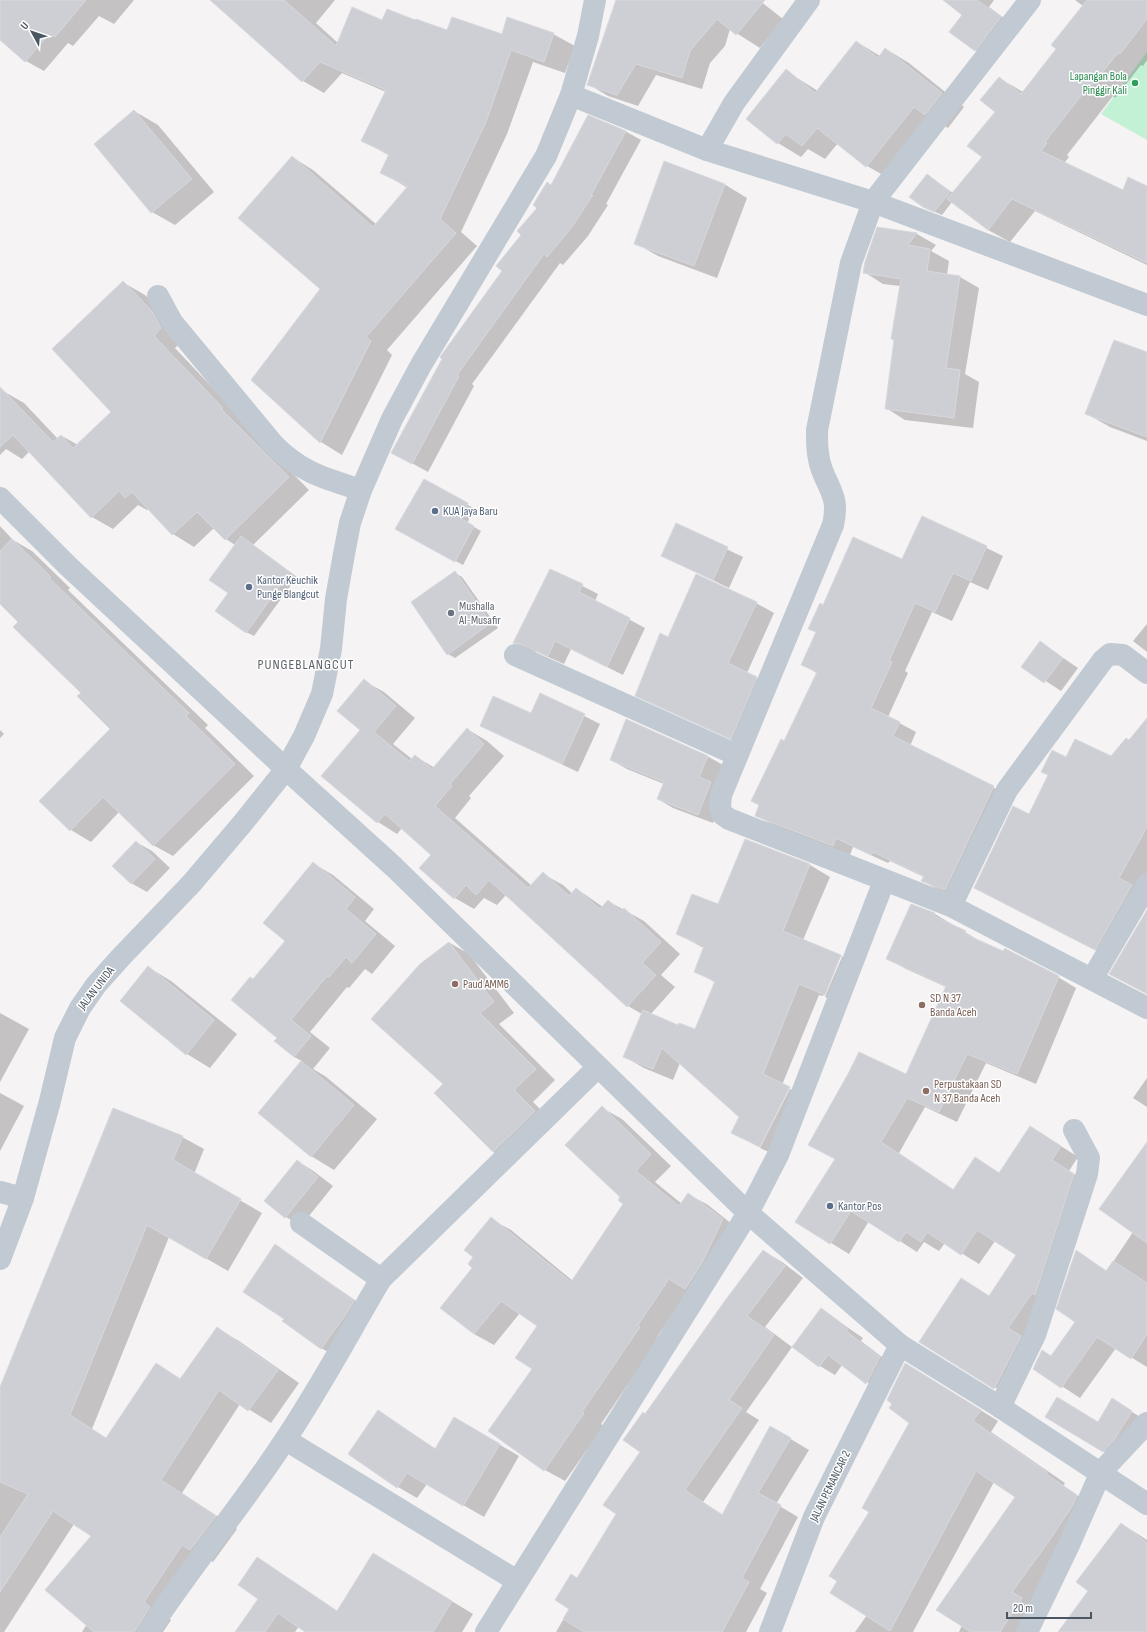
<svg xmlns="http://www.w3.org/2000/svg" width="1147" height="1632" font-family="'Sofia Sans Condensed',sans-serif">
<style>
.green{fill:#c3f1d5}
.shadow{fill:#0003}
.building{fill:#cdcfd5;stroke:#d7d9de}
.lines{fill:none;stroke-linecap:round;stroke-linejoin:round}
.minor{stroke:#c1cad2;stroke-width:22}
.tertiary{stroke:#c1cad2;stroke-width:22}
.leisure-dot{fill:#2e9e5b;stroke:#fff;stroke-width:1.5}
.service-dot{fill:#5c6f8a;stroke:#fff;stroke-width:1.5}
.worship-dot{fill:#6b7280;stroke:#fff;stroke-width:1.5}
.education-dot{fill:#8d6e63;stroke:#fff;stroke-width:1.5}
.labels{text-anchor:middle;stroke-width:3;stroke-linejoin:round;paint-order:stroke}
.leisure-label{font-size:12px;fill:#27864d;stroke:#fff;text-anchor:end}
.service-label{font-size:12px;fill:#4e5e75;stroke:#fff;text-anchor:start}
.worship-label{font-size:12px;fill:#5b616d;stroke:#fff;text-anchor:start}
.education-label{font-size:12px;fill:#785e54;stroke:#fff;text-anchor:start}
.street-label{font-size:12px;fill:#4a5661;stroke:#fff}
.quarter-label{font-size:14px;letter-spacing:1px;fill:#5f6368;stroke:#fff}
</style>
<rect width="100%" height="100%" fill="#f5f3f3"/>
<path class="green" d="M 1147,52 L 1147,140 L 1101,114 Z"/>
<g class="shadow">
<path d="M 0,0 L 134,0 L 114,24 L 99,16 L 73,46 L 68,43 L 44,71 L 26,61 L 0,39 Z"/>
<path d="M 213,0 L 335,0 L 316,23 L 338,43 L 383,21 L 416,22 L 448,31 L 502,35 L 553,34 L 575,46 L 565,73 L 533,62 L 507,134 L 461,232 L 477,246 L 387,350 L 392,355 L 342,455 L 321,442 L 253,380 L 321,289 L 292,157 L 313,170 L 377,225 L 408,188 L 382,173 L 390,156 L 363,141 L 386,92 L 342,73 L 324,93 L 303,81 Z"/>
<path d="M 616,0 L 759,0 L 783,19 L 760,48 L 730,29 L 725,46 L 710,63 L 702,89 L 656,75 L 638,106 L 608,96 L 588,84 Z"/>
<path d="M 944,0 L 994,0 L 989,7 L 1020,30 L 995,62 L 975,50 L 963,15 Z"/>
<path d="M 1075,0 L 1147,0 L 1147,60 L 1143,66 L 1141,65 L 1115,98 L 1113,96 L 1067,155 L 1069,157 L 1064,163 L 1123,191 L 1147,187 L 1147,265 L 1035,211 L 1010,242 L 988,230 L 952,202 L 942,215 L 923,207 L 928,175 L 953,193 L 983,157 L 996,112 L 999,78 L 1023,92 L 1057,49 L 1083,6 Z"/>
<path d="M 857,42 L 880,56 L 886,49 L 909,63 L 964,107 L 948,128 L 936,121 L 890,179 L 867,166 L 838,143 L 825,159 L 808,149 L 801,157 L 778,143 L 747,119 L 786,71 L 818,91 Z"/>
<path d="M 134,111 L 158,125 L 214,192 L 175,225 L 152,212 Z"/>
<path d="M 625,131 L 641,140 L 606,204 L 608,205 L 588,236 L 563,265 L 560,263 L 472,384 L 474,386 L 428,472 L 408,461 L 504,270 L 551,186 Z"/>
<path d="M 724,184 L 747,198 L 717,278 L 658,256 L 635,243 Z"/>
<path d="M 878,228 L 917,234 L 936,245 L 931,251 L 949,261 L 947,275 L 960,277 L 979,288 L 965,374 L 979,382 L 973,428 L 905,420 L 886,408 L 900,286 L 883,284 L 864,272 Z"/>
<path d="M 124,283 L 145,295 L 173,324 L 182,341 L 175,348 L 243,420 L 242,422 L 309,490 L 253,545 L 297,577 L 254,636 L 246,632 L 230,593 L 235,545 L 226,539 L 214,528 L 194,547 L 173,534 L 149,509 L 147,510 L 138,505 L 113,529 L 92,517 L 30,451 L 22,459 L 6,449 L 0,455 L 0,393 L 3,391 L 24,403 L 58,439 L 62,436 L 78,445 L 112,412 Z"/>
<path d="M 1147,353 L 1147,441 L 1110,427 L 1087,414 Z"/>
<path d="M 424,480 L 475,509 L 467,523 L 481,531 L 463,565 L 397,529 Z"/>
<path d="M 923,517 L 1003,556 L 988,590 L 970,582 L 952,621 L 932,612 L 905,671 L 908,673 L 888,717 L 916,732 L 910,746 L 1010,796 L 962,899 L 939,890 L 923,881 L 924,877 L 890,861 L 888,863 L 853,847 L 850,855 L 773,825 L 756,815 L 785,742 L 818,674 L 802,664 L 817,632 L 810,629 L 824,606 L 902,561 Z"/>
<path d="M 676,525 L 743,557 L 729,588 L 662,556 Z"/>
<path d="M 0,526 L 13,540 L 32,551 L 70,588 L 68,590 L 208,725 L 205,728 L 254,776 L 173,856 L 153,845 L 119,812 L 91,842 L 71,830 L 41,801 L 112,729 L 20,622 L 0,603 Z"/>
<path d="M 551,570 L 598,594 L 595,601 L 645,628 L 623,675 L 571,649 L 564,664 L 537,652 L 530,651 L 514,642 Z"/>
<path d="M 455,573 L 462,577 L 498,628 L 455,658 L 448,654 Z"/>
<path d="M 756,603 L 774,613 L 747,673 L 774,688 L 749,748 L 655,705 L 637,695 L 669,638 Z"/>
<path d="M 1147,624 L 1147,652 L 1133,641 Z"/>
<path d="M 1040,642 L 1078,668 L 1061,691 L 1023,666 Z"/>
<path d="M 364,681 L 384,692 L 415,718 L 393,744 L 412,759 L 415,756 L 435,768 L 467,729 L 487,741 L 504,756 L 469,796 L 471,798 L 455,818 L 532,886 L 543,874 L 563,885 L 573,894 L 577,889 L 603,907 L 608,901 L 644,921 L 680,954 L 661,975 L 675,987 L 650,1015 L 679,1026 L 696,1031 L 716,983 L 695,971 L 704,948 L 677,934 L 719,906 L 746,840 L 810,865 L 830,877 L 803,940 L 841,956 L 860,967 L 845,1005 L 825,997 L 842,957 L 839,957 L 823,996 L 819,995 L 782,1085 L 789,1088 L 759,1147 L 733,1132 L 740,1117 L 680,1063 L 673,1080 L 644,1068 L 625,1057 L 642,1014 L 628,1006 L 506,895 L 497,905 L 484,898 L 474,909 L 455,898 L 433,855 L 402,828 L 397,834 L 378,822 L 323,776 L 362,730 Z"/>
<path d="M 541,694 L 600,724 L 578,772 L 497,734 L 481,725 L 531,714 Z"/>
<path d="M 1147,719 L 1147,873 L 1138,890 L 1114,960 L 975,887 L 1029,815 L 1066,758 L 1111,757 L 1130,741 Z"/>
<path d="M 0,730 L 4,734 L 0,738 Z"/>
<path d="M 707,756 L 723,765 L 726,791 L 713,823 L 673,808 L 658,799 L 664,784 L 627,769 L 611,760 Z"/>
<path d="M 136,842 L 152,851 L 170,868 L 147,892 L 131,883 Z"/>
<path d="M 314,864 L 333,875 L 374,909 L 365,921 L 395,946 L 372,974 L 365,969 L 349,988 L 347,987 L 310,1032 L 330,1048 L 313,1069 L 325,1076 L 377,1119 L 334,1170 L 311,1156 L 259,1113 L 302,1061 L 294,1057 L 278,1038 L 254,980 L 286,941 Z"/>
<path d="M 912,905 L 935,914 L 983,943 L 1058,977 L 1076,988 L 1036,1084 L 986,1063 L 957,1122 L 925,1107 L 899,1153 L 954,1190 L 976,1159 L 1000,1173 L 1031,1127 L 1078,1157 L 1069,1171 L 1092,1186 L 1013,1398 L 920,1342 L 962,1279 L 990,1297 L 1018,1255 L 995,1241 L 979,1264 L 945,1243 L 939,1251 L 924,1242 L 917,1252 L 869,1221 L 849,1254 L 797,1222 L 906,1075 L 946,987 L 906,969 L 887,958 Z"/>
<path d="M 450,943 L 469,954 L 514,1013 L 499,1024 L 555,1080 L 533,1102 L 554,1123 L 513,1163 L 493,1152 L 444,1084 Z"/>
<path d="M 148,967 L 171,981 L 237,1034 L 210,1068 L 187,1054 L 121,1001 Z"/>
<path d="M 0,1013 L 29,1029 L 0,1082 Z"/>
<path d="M 1147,1078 L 1147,1107 L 1133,1098 Z"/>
<path d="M 790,1089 L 809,1099 L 780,1157 L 760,1148 Z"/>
<path d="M 0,1093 L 24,1106 L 0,1151 Z"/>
<path d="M 602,1108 L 622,1119 L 671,1166 L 655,1182 L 682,1204 L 688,1194 L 708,1205 L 742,1232 L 689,1290 L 657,1337 L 659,1339 L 601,1424 L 604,1426 L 565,1481 L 545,1470 L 489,1431 L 533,1369 L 539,1326 L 520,1313 L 494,1345 L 474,1334 L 475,1257 L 491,1219 L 511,1230 L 573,1281 L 624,1204 L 621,1197 Z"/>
<path d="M 182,1137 L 204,1149 L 194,1174 L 262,1213 L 228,1271 L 169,1237 L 92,1429 L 107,1439 L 156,1364 L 181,1379 L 217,1328 L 239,1341 L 299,1383 L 271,1423 L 240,1404 L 182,1493 L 237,1529 L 213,1562 L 204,1557 L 166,1616 L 171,1620 L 163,1632 L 82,1632 L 87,1624 L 93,1536 L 74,1524 L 4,1632 L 0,1632 L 0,1390 Z"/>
<path d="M 1147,1144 L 1147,1367 L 1116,1348 L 1080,1398 L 1034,1368 L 1052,1357 L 1077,1322 L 1076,1251 L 1107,1271 L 1133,1232 Z"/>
<path d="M 297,1161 L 312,1170 L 333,1186 L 301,1226 L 286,1217 L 265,1201 Z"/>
<path d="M 275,1246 L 290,1255 L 369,1310 L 337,1357 L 321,1348 L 285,1319 Z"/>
<path d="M 764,1251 L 782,1262 L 803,1278 L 765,1327 L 792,1347 L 746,1412 L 759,1420 L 703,1502 L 723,1515 L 789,1438 L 809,1450 L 776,1504 L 798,1517 L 760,1589 L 767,1593 L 746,1632 L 556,1632 L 570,1608 L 578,1579 L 617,1514 L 641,1452 L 645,1415 Z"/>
<path d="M 822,1310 L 863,1338 L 861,1341 L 895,1367 L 882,1392 L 842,1365 L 835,1375 L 820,1366 Z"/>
<path d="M 924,1375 L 998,1421 L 991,1432 L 1065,1483 L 1063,1486 L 1095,1507 L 1025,1632 L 959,1632 L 1017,1497 L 994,1482 L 913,1632 L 855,1632 L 867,1615 L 871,1512 L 910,1423 Z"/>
<path d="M 1127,1409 L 1147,1421 L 1119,1460 L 1103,1451 L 1098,1423 Z"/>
<path d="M 378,1411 L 436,1449 L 454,1418 L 519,1456 L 484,1517 L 427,1484 L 417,1498 L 398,1487 Z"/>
<path d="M 1122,1524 L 1147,1540 L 1147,1632 L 1064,1632 L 1089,1590 Z"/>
<path d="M 374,1554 L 473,1614 L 462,1632 L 315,1632 L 338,1612 Z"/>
<path d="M 257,1558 L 318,1598 L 295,1632 L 237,1632 L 259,1599 Z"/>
</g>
<g class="building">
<path d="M 0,0 L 86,0 L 55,37 L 50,33 L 25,62 L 0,40 Z"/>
<path d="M 210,0 L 284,0 L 336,46 L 352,7 L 382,20 L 387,9 L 415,20 L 416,19 L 447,30 L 452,17 L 502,34 L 507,17 L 554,33 L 544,62 L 511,50 L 486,122 L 440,219 L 456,233 L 366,337 L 371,341 L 320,443 L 251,380 L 320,289 L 238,218 L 292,156 L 373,227 L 408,186 L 380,173 L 389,154 L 361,141 L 386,90 L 320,62 L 302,82 Z"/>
<path d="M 616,0 L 765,0 L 736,35 L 717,19 L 690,51 L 682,78 L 636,64 L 617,95 L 587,85 Z"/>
<path d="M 943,0 L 977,0 L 1001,17 L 975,51 L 949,32 L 962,15 Z"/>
<path d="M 1087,0 L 1147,0 L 1147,19 L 1120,54 L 1118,53 L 1092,85 L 1090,84 L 1045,142 L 1047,143 L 1041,151 L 1123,190 L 1128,177 L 1147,186 L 1147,263 L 1012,199 L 988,230 L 947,199 L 982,157 L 967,146 L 995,112 L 980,100 L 999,77 L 1021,94 L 1056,49 L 1051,45 Z"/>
<path d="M 856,41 L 878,58 L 885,48 L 942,93 L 925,115 L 914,107 L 866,167 L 817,128 L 802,146 L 786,134 L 777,144 L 746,119 L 786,69 L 815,93 Z"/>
<path d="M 134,110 L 192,179 L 151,213 L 94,144 Z"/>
<path d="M 588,115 L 626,131 L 591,195 L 593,195 L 572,227 L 547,257 L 544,254 L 457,375 L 459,376 L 412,464 L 391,453 L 442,359 L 440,357 L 502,271 L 496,266 L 521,235 L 517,231 L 537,208 L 533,205 L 547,182 L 551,185 Z"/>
<path d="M 664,161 L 725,184 L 694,266 L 634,244 Z"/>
<path d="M 927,174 L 950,192 L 934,212 L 923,207 L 909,197 Z"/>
<path d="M 877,227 L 917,233 L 908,245 L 930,249 L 927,271 L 960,276 L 946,368 L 960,370 L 954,418 L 885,409 L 894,340 L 891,339 L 901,279 L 863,273 L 865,262 Z"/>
<path d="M 123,281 L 152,311 L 161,328 L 154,336 L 223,408 L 221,409 L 289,477 L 225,540 L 197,512 L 172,535 L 132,492 L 125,498 L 119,491 L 91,518 L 13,435 L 0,447 L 0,387 L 53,442 L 61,435 L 73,448 L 111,412 L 52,349 Z"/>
<path d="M 1114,340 L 1147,352 L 1147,437 L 1085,414 Z"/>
<path d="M 424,479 L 468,503 L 460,518 L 474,526 L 455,562 L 395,529 Z"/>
<path d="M 922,516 L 987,546 L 971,581 L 953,573 L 935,612 L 915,603 L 889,661 L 892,662 L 871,708 L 900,722 L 893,736 L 994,786 L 945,890 L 921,881 L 924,876 L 873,852 L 871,855 L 836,838 L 833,846 L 755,816 L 759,805 L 751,801 L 781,739 L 784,741 L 817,672 L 801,665 L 816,632 L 808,629 L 820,603 L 823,605 L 853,537 L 902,559 Z"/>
<path d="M 676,523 L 728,547 L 713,580 L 661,556 Z"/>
<path d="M 241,536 L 290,572 L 246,633 L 215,611 L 228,593 L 209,580 Z"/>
<path d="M 12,539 L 51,577 L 49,578 L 189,713 L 186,716 L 235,764 L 153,846 L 103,797 L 70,831 L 39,801 L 110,729 L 77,696 L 81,693 L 13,627 L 18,622 L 0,604 L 0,551 Z"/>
<path d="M 550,569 L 583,584 L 579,592 L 630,618 L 607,667 L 555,641 L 548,656 L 520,644 L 513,643 Z"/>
<path d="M 455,571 L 491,623 L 447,655 L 411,602 Z"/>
<path d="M 696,574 L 757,602 L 728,663 L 757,677 L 731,739 L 635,696 L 660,633 L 668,637 Z"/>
<path d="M 1040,641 L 1063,658 L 1044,683 L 1021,667 Z"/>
<path d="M 364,679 L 396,706 L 374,732 L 409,761 L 415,755 L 432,769 L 467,728 L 484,744 L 450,784 L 452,786 L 435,806 L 528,888 L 543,872 L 569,896 L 576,888 L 600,909 L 608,900 L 621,911 L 624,908 L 661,942 L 642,963 L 656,975 L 627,1007 L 489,880 L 476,895 L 466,885 L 454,899 L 419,868 L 431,855 L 385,814 L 377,823 L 321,776 L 360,730 L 337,711 Z"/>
<path d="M 540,693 L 585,714 L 562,764 L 480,726 L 493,696 L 531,713 Z"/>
<path d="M 1147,718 L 1147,827 L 1119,878 L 1132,885 L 1095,950 L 974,888 L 1013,806 L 1029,814 L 1048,775 L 1041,772 L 1052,750 L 1066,757 L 1075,739 L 1111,756 L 1126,738 L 1129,740 Z"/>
<path d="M 626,719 L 708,756 L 699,777 L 711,782 L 698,815 L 657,799 L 664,782 L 610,760 Z"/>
<path d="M 745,839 L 810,864 L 783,931 L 841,955 L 825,995 L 799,984 L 763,1074 L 790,1087 L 760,1147 L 731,1133 L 739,1117 L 662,1048 L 653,1069 L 623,1057 L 643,1010 L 678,1025 L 679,1023 L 695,1029 L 715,981 L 694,972 L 704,946 L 676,934 L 692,894 L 718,904 Z"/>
<path d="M 136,841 L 155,859 L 131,884 L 112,866 Z"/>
<path d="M 313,862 L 355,897 L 346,909 L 376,934 L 352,963 L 346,957 L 329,977 L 327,976 L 291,1020 L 311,1036 L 294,1057 L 274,1041 L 277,1038 L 231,1000 L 250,977 L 253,979 L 285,941 L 263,923 Z"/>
<path d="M 911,904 L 935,913 L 934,916 L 966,931 L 965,934 L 1003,951 L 1005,948 L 1006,949 L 1059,976 L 1017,1074 L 967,1054 L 939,1112 L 907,1098 L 881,1142 L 953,1190 L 975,1157 L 999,1173 L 1030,1126 L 1061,1146 L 1052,1160 L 1074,1174 L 1035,1295 L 1032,1293 L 1008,1328 L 1021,1336 L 994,1389 L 919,1342 L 961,1278 L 989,1296 L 1016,1255 L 977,1230 L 961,1255 L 927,1232 L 921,1242 L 906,1232 L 899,1242 L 851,1211 L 830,1244 L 795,1222 L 835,1159 L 808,1145 L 848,1074 L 859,1052 L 906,1074 L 946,986 L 886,959 Z"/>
<path d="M 1147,910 L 1147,994 L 1109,974 Z"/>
<path d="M 449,942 L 494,1002 L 480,1013 L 536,1069 L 514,1090 L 535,1111 L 493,1152 L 434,1093 L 443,1084 L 371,1019 L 420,964 Z"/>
<path d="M 148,966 L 214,1020 L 186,1055 L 120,1001 Z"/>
<path d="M 301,1061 L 354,1105 L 311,1157 L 258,1113 Z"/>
<path d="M 602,1106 L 651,1154 L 636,1171 L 679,1206 L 688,1193 L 723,1219 L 702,1263 L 685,1289 L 669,1279 L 638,1325 L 640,1327 L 582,1412 L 584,1413 L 544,1471 L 488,1431 L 532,1369 L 515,1358 L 537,1326 L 501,1301 L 474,1334 L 440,1308 L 472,1268 L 468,1264 L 473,1257 L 464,1250 L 491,1217 L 571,1282 L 623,1204 L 618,1200 L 620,1197 L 565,1145 Z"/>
<path d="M 113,1108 L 183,1136 L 173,1160 L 241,1199 L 206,1259 L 147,1225 L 70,1415 L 106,1438 L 156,1363 L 180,1379 L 217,1327 L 278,1370 L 248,1411 L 219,1390 L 161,1480 L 216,1516 L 190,1550 L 182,1545 L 144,1602 L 150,1607 L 134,1632 L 94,1632 L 45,1590 L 91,1536 L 53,1511 L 0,1592 L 0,1537 L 28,1494 L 0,1482 L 0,1387 Z"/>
<path d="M 1147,1142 L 1147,1243 L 1099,1209 Z"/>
<path d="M 297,1160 L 318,1177 L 285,1218 L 264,1201 Z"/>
<path d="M 275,1244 L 354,1301 L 344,1317 L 321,1349 L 282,1321 L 284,1319 L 243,1292 Z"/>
<path d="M 763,1250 L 785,1266 L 747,1316 L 774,1335 L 729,1400 L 742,1408 L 685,1490 L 722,1515 L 770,1426 L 791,1438 L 758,1493 L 781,1505 L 742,1578 L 749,1582 L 722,1632 L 584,1632 L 563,1619 L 569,1609 L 555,1600 L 571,1574 L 577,1578 L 616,1514 L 603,1505 L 640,1452 L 623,1440 L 643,1412 L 645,1414 L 724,1302 Z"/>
<path d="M 1076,1250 L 1106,1271 L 1113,1261 L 1147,1283 L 1147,1334 L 1131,1359 L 1097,1337 L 1061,1388 L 1033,1369 L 1042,1350 L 1051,1356 L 1075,1322 L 1056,1309 Z"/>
<path d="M 821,1308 L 848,1328 L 846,1331 L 880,1357 L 866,1384 L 828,1355 L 819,1367 L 792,1347 Z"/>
<path d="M 905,1363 L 981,1410 L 973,1421 L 1047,1472 L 1046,1474 L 1077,1495 L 1073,1505 L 1049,1541 L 1012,1592 L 1022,1598 L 1000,1632 L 971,1632 L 936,1610 L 1015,1497 L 976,1471 L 890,1631 L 830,1593 L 837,1581 L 829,1576 L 869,1512 L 862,1508 L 909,1423 L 889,1408 L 892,1404 L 887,1400 Z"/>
<path d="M 1057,1397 L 1098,1422 L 1112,1398 L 1132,1411 L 1115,1439 L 1103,1452 L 1045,1417 Z"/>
<path d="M 378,1410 L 435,1449 L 454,1417 L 500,1444 L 463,1506 L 407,1473 L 397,1488 L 348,1454 Z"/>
<path d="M 1121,1523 L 1147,1543 L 1147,1632 L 1058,1632 L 1088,1591 L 1076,1582 Z"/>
<path d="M 373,1553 L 452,1601 L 433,1632 L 305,1632 L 278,1613 L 265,1632 L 235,1632 L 258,1599 L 238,1585 L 257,1557 L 337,1611 Z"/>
</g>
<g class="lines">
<g class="minor">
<path d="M 1030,0 L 873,202 L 851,263 L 817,430 C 817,443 817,457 822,470 C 831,493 839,499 833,525 L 721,795 L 720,806 L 722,814 L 729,819 L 951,906 L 1147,1008"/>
<path d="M 571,95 L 707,150 L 873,202 L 1147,305"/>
<path d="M 707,150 L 734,103 L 809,0"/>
<path d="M 158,296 L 172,322 L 274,445 C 302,473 324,478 361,490"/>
<path d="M 0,498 L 68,566 L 286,769"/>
<path d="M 515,655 L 737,755"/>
<path d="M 951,906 L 1007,790 L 1103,660 L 1110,654 L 1123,655 L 1147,673"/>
<path d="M 1092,979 L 1147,885"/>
<path d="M 0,1192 L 23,1198"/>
<path d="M 381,1279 L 598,1067"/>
<path d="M 1000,1407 L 1035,1335 L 1087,1174 L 1089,1158 L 1074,1130"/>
<path d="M 286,1440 L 517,1581"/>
<path d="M 148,1632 C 191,1566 242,1506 285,1440 C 320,1388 349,1333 381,1279 L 301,1223"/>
<path d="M 486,1632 L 748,1213 L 778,1155 L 884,881"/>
<path d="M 770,1632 L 814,1517 L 900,1345"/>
<path d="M 1027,1632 L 1068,1547 L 1101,1472 L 1147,1423"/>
</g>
<g class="tertiary">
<path d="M 286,769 L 394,867 L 748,1213 L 900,1345 L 1000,1407 L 1147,1504"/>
<path d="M 0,1259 L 23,1198 L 50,1101 L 65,1038 L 80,1008 L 96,985 L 121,957 L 191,884 L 242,824 L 286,769 L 304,736 L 322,694 L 331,649 L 336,599 L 344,554 L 350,523 L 361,490 L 392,419 L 421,365 L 546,156 L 571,95 L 588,36 L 595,0"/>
</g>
</g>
<circle class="leisure-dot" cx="1135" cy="83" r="4"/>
<g class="service-dot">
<circle cx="435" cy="511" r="4"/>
<circle cx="249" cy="587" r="4"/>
<circle cx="830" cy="1206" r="4"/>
</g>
<circle class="worship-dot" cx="451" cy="613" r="4"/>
<g class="education-dot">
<circle cx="455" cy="984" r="4"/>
<circle cx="922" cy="1005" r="4"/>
<circle cx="926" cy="1091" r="4"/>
</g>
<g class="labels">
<g class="leisure-label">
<text x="1127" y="80">Lapangan Bola<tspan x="1127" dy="14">Pinggir Kali</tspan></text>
</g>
<g class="service-label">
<text x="443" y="515">KUA Jaya Baru</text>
<text x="257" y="584">Kantor Keuchik<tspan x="257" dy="14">Punge Blangcut</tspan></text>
<text x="838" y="1210">Kantor Pos</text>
</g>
<g class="worship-label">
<text x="459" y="610">Mushalla<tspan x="459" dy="14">Al-Musafir</tspan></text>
</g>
<g class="education-label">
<text x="463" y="988">Paud AMM6</text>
<text x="930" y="1002">SD N 37<tspan x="930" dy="14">Banda Aceh</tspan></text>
<text x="934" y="1088">Perpustakaan SD<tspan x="934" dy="14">N 37 Banda Aceh</tspan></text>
</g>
<g class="street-label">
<text transform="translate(96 988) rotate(-52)" y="4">JALAN UNIDA</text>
<text transform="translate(830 1486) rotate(-64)" y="4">JALAN PEMANCAR 2</text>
</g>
<g class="quarter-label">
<text x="306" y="669">PUNGEBLANGCUT</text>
</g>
</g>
<g transform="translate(32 32) rotate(310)" stroke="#ffffff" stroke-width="3" paint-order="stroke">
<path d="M0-3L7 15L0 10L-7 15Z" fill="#4a5661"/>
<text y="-6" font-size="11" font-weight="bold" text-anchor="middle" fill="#4a5661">U</text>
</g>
<path d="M1007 1612v6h84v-6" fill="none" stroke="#4a5661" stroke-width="2"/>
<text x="1013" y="1612" font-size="12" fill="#4a5661" stroke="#ffffff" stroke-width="3" paint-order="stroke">20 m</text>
</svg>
